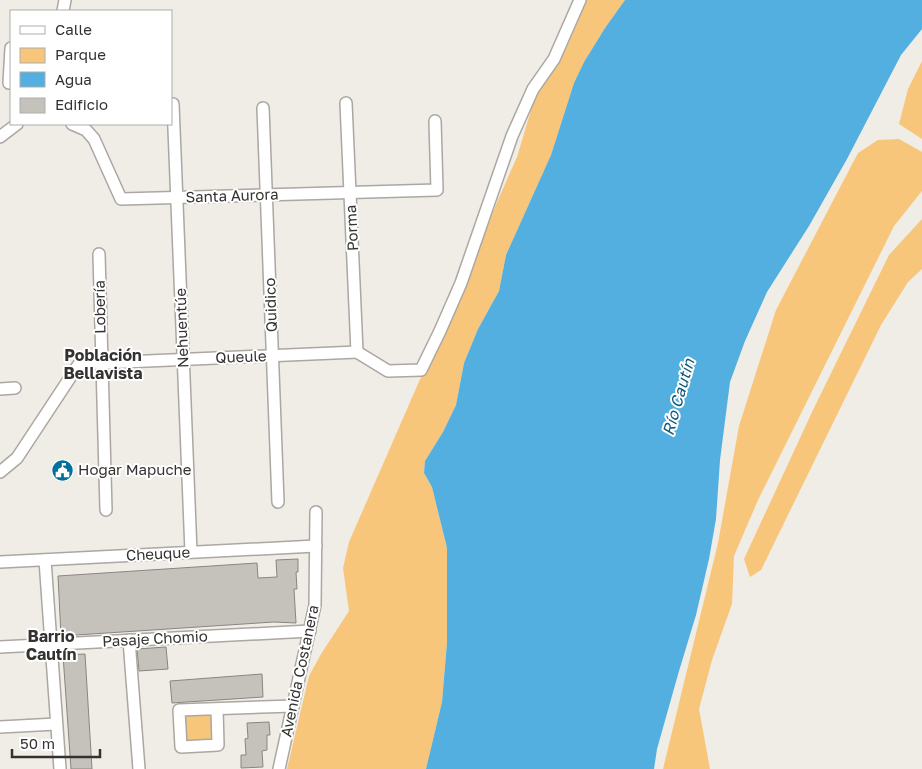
<svg xmlns="http://www.w3.org/2000/svg" width="922" height="769" font-family="'Golos Text',sans-serif">
<style>
.green{fill:#f7c67a}
.water{fill:#52afdf}
.building{fill:#c5c2bc;stroke:#898681}
.lines{fill:none;stroke-linecap:round;stroke-linejoin:round}
.minor-casing{stroke:#aba7a2;stroke-width:14}
.minor{stroke:#fff;stroke-width:11}
.labels{text-anchor:middle;stroke-width:4;stroke-linejoin:round;paint-order:stroke}
.street-label{font-size:15px;fill:#343230;stroke:#fff}
.poi-label{font-size:15px;fill:#343230;stroke:#fff;text-anchor:start}
.neighbourhood-label{font-size:16px;font-weight:bold;fill:#343230;stroke:#fff}
.water-label{font-size:16px;font-style:italic;fill:#0e5878;stroke:#fff}
</style>
<rect width="100%" height="100%" fill="#f0ece6"/>
<g class="green">
<path d="M 587,0 L 625,0 L 605,28 L 584,62 L 574,83 L 551,155 L 506,255 L 499,291 L 478,329 L 464,363 L 456,405 L 443,432 L 425,461 L 424,473 L 432,487 L 447,548 L 447,643 L 442,702 L 426,769 L 287,769 L 309,676 L 321,654 L 349,611 L 343,568 L 349,542 L 421,377 L 434,354 L 498,200 L 517,157 L 537,90 L 566,49 Z"/>
<path d="M 922,61 L 922,139 L 899,124 L 908,89 Z"/>
<path d="M 899,139 L 922,152 L 922,191 L 894,226 L 758,500 L 734,556 L 732,604 L 712,660 L 699,709 L 710,769 L 663,769 L 718,543 L 739,426 L 776,310 L 858,153 L 878,140 Z"/>
<path d="M 922,219 L 922,269 L 908,282 L 881,325 L 761,570 L 750,577 L 744,559 L 813,410 L 889,255 Z"/>
<path d="M 214,711 L 215,743 L 183,744 L 181,712 Z"/>
</g>
<path class="water" d="M 625,0 L 922,0 L 922,29 L 901,55 L 847,159 L 809,226 L 767,292 L 745,341 L 730,382 L 720,460 L 716,519 L 709,559 L 696,615 L 679,671 L 657,749 L 654,769 L 426,769 L 442,702 L 447,643 L 447,548 L 432,487 L 424,473 L 425,461 L 443,432 L 456,405 L 464,363 L 478,329 L 499,291 L 506,255 L 551,155 L 574,83 L 584,62 L 605,28 Z"/>
<g class="building">
<path d="M 298,559 L 298,572 L 296,572 L 297,589 L 294,589 L 296,623 L 274,622 L 61,636 L 58,576 L 257,563 L 258,578 L 277,577 L 276,560 Z"/>
<path d="M 166,647 L 168,669 L 139,671 L 137,649 Z"/>
<path d="M 85,654 L 92,769 L 71,769 L 63,655 Z"/>
<path d="M 262,674 L 263,697 L 172,703 L 170,681 Z"/>
<path d="M 269,722 L 270,735 L 267,735 L 267,750 L 262,751 L 263,767 L 241,768 L 241,755 L 246,755 L 245,739 L 248,738 L 247,723 Z"/>
</g>
<g class="lines">
<defs>
<g id="minor">
<path d="M 63,11 L 65,0"/>
<path d="M 9,83 L 11,48"/>
<path d="M 346,103 L 357,352"/>
<path d="M 173,104 L 191,552"/>
<path d="M 263,108 L 278,502"/>
<path d="M 72,124 L 86,130 L 94,139 L 121,199 L 437,190 L 435,121"/>
<path d="M 0,137 L 17,124"/>
<path d="M 99,254 L 106,510"/>
<path d="M 357,352 L 388,371 L 421,370 L 440,331 L 461,283 L 512,136 L 533,89 L 554,59 L 580,0"/>
<path d="M 0,389 L 15,388"/>
<path d="M 0,472 L 17,458 L 79,364 L 357,352"/>
<path d="M 45,560 L 60,769"/>
<path d="M 0,562 L 316,546"/>
<path d="M 129,640 L 139,769"/>
<path d="M 0,647 L 310,631"/>
<path d="M 217,709 L 218,745 L 181,747 L 179,710 L 293,706"/>
<path d="M 0,727 L 56,724"/>
<path d="M 279,769 L 315,605 L 316,512"/>
</g>
</defs>
<use href="#minor" class="minor-casing"/>
<use href="#minor" class="minor"/>
</g>
<defs>
<symbol id="civic-disc" viewBox="-11 -11 22 22"><circle r="9.5" fill="#00709c" stroke="#fff"/><path d="M-.6-6.5H3V-4.5H.6V-3L4-1V1h2V6H-6V1h2V-1L-.6-3ZM-1.2 2.5V6h2.4V2.5Z" fill="#fff"/></symbol>
</defs>
<g fill-rule="evenodd">
<use href="#civic-disc" x="50" y="458" width="25" height="25"/>
</g>
<g class="labels">
<g class="street-label">
<text transform="translate(232 196) rotate(-2)" y="5">Santa Aurora</text>
<text transform="translate(352 228) rotate(-93)" y="5">Porma</text>
<text transform="translate(271 305) rotate(-92)" y="5">Quidico</text>
<text transform="translate(100 307) rotate(-91)" y="5">Lobería</text>
<text transform="translate(182 328) rotate(-92)" y="5">Nehuentúe</text>
<text transform="translate(241 357) rotate(-2)" y="5">Queule</text>
<text transform="translate(158 554) rotate(-3)" y="5">Cheuque</text>
<text transform="translate(155 639) rotate(-3)" y="5">Pasaje Chomio</text>
<text transform="translate(300 671) rotate(-78)" y="5">Avenida Costanera</text>
</g>
<g class="poi-label">
<text x="78" y="475">Hogar Mapuche</text>
</g>
<g class="neighbourhood-label">
<text x="103" y="361">Población<tspan x="103" dy="18">Bellavista</tspan></text>
<text x="51" y="642">Barrio<tspan x="51" dy="18">Cautín</tspan></text>
</g>
<g class="water-label">
<text transform="translate(678 397) rotate(-74)" y="6">Río Cautín</text>
</g>
</g>
<rect x="10" y="10" width="162" height="115" fill="#ffffff" stroke="#aeadac"/>
<rect x="20" y="26" width="25" height="8" fill="#ffffff" stroke="#aeadac"/>
<text x="55" y="35" font-size="15" fill="#343230">Calle</text>
<rect x="20" y="48" width="25" height="15" fill="#f7c67a" stroke="#aeadac"/>
<text x="55" y="60" font-size="15" fill="#343230">Parque</text>
<rect x="20" y="72" width="25" height="15" fill="#52afdf" stroke="#aeadac"/>
<text x="55" y="85" font-size="15" fill="#343230">Agua</text>
<rect x="20" y="98" width="25" height="15" fill="#c5c2bc" stroke="#aeadac"/>
<text x="55" y="110" font-size="15" fill="#343230">Edificio</text>
<path d="M12 749v8h88v-8" fill="none" stroke="#343230" stroke-width="2.5"/>
<text x="20" y="749" font-size="15" fill="#343230" stroke="#ffffff" stroke-width="4" paint-order="stroke">50 m</text>
</svg>
